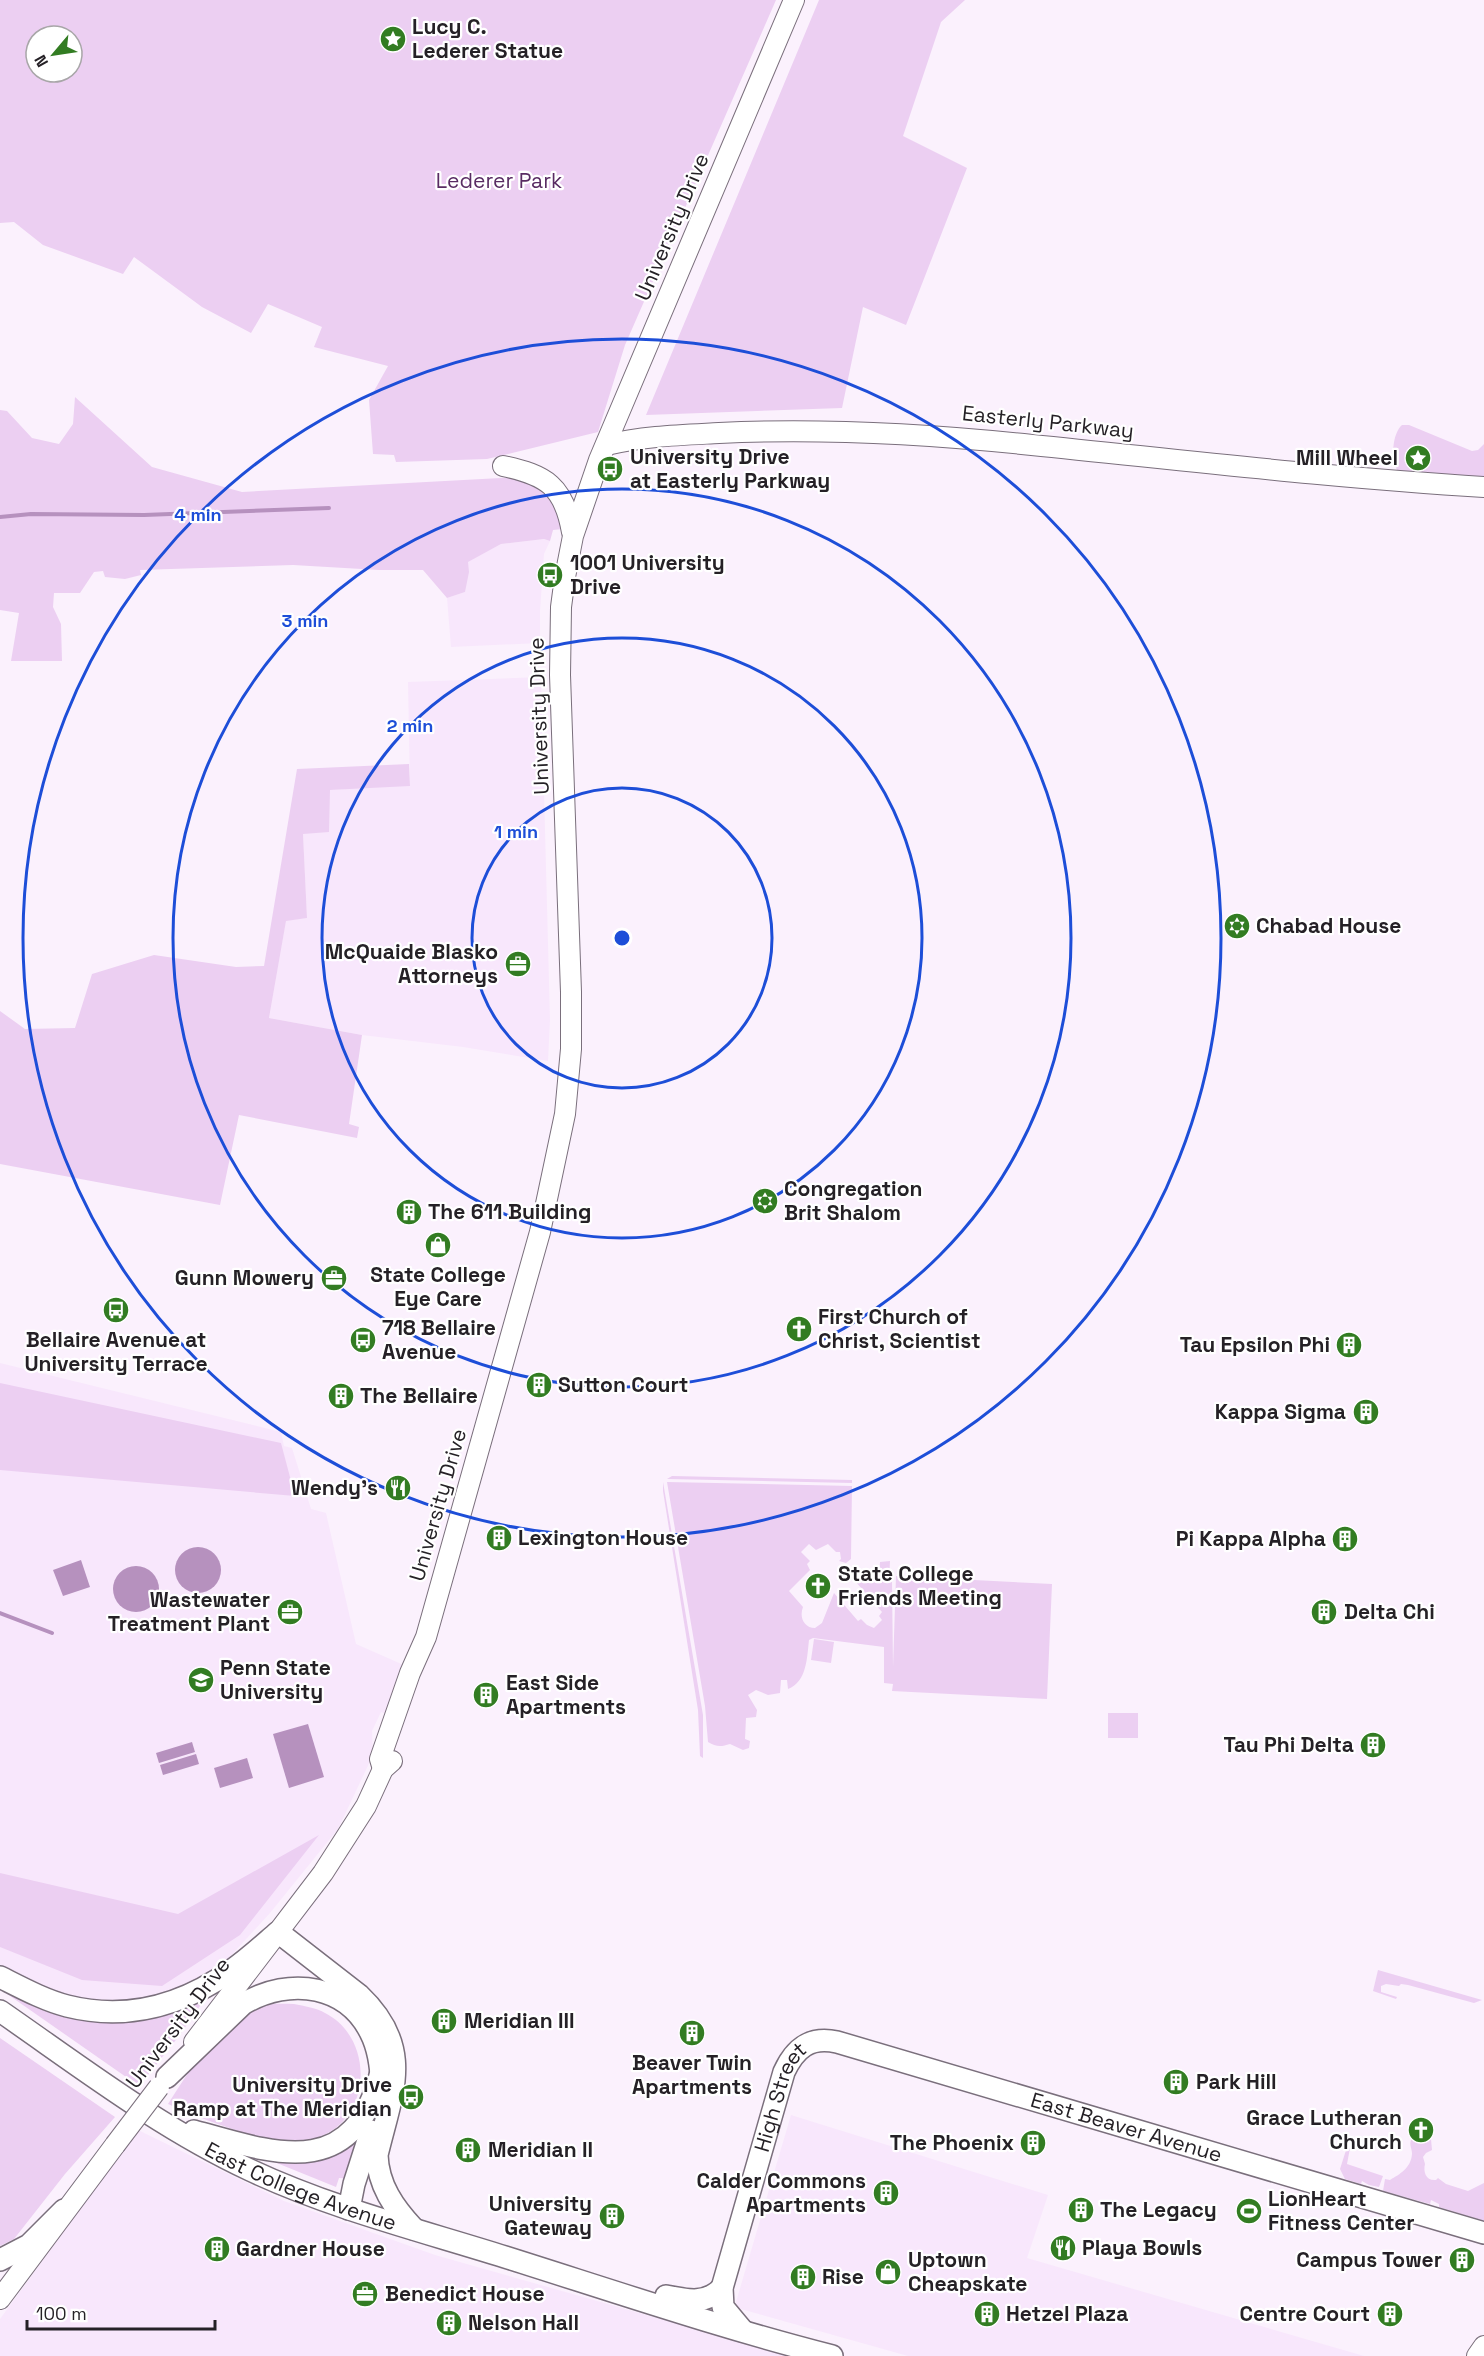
<svg xmlns="http://www.w3.org/2000/svg" width="1484" height="2356" font-family="'Space Grotesk',sans-serif">
<style>
.built{fill:#f8e7fc}
.green{fill:#eccff2;fill-rule:evenodd}
.water{fill:#b691be}
.lines{fill:none;stroke-linecap:round;stroke-linejoin:round}
.stream{stroke:#b691be;stroke-width:4}
.secondary-casing{stroke:#7a6f7c;stroke-width:22}
.primary-casing{stroke:#7a6f7c;stroke-width:24}
.secondary{stroke:#fff;stroke-width:20}
.primary{stroke:#fff;stroke-width:21}
.secondary-bridge-casing{stroke:#7a6f7c;stroke-width:22;stroke-linecap:butt}
.secondary-bridge{stroke:#fff;stroke-width:20}
.ring{fill:none;stroke:#1d4ed8;stroke-width:3}
.labels{text-anchor:middle;stroke-width:4.5;stroke-linejoin:round;paint-order:stroke}
.poi-label{font-size:21px;font-weight:bold;fill:#252126;stroke:#fff;text-anchor:start}
.park-label{font-size:21px;fill:#592b63;stroke:#fff}
.street-label{font-size:21px;fill:#252126;stroke:#fff}
.centre{fill:#1d4ed8;stroke:#fff;stroke-width:3}
.ring-label{font-size:18px;text-anchor:middle;font-weight:bold;fill:#1d4ed8;stroke:#fff;stroke-width:4.5;stroke-linejoin:round;paint-order:stroke}
</style>
<rect width="100%" height="100%" fill="#fbf1fd"/>
<g class="built">
<path d="M 544,539 L 550,541 L 544,554 L 540,611 L 540,643 L 451,647 L 447,598 L 465,592 L 467,562 L 501,544 Z"/>
<path d="M 541,677 L 550,1020 L 548,1061 L 463,1047 L 362,1035 L 269,1018 L 286,920 L 307,918 L 303,834 L 330,790 L 410,785 L 408,682 Z"/>
<path d="M 0,1363 L 281,1432 L 284,1446 L 292,1448 L 311,1509 L 326,1513 L 356,1644 L 406,1666 L 387,1714 L 381,1712 L 372,1731 L 373,1755 L 338,1829 L 270,1913 L 226,1961 L 186,1987 L 149,1998 L 111,2004 L 75,2000 L 0,1969 Z"/>
<path d="M 791,2115 L 1048,2195 L 1027,2258 L 1364,2356 L 908,2356 L 737,2308 L 736,2302 Z"/>
<path d="M 138,2130 L 284,2201 L 435,2255 L 791,2356 L 0,2356 L 0,2319 Z"/>
</g>
<g class="green">
<path d="M 0,0 L 776,0 L 625,345 L 598,432 L 487,459 L 396,462 L 394,455 L 373,454 L 369,400 L 388,366 L 314,347 L 322,327 L 268,304 L 251,333 L 202,307 L 134,257 L 123,274 L 43,245 L 14,222 L 0,223 ZM 36,36 L 72,36 L 72,72 L 36,72 Z"/>
<path d="M 819,0 L 965,0 L 941,22 L 903,136 L 967,168 L 906,325 L 863,307 L 842,408 L 646,415 Z"/>
<path d="M 75,397 L 152,467 L 242,492 L 517,477 L 553,493 L 563,529 L 553,530 L 550,541 L 544,539 L 501,544 L 468,562 L 469,572 L 465,592 L 447,598 L 423,570 L 379,570 L 293,565 L 140,570 L 141,575 L 125,579 L 105,577 L 103,571 L 94,572 L 80,593 L 54,593 L 53,607 L 61,624 L 62,661 L 11,661 L 19,613 L 0,610 L 0,410 L 7,411 L 32,438 L 59,444 L 73,424 Z"/>
<path d="M 1402,425 L 1409,425 L 1472,451 L 1478,450 L 1484,444 L 1484,478 L 1402,472 L 1397,470 C 1391,458 1392,434 1402,425 Z"/>
<path d="M 409,764 L 410,786 L 330,790 L 329,832 L 303,834 L 307,918 L 286,921 L 269,1018 L 362,1035 L 349,1124 L 359,1127 L 357,1138 L 239,1115 L 220,1205 L 0,1164 L 0,1011 L 25,1029 L 75,1028 L 92,974 L 154,955 L 236,967 L 264,966 L 297,769 Z"/>
<path d="M 0,1383 L 281,1443 L 295,1496 L 0,1470 Z"/>
<path d="M 672,1476 L 852,1480 L 852,1483 L 667,1479 Z"/>
<path d="M 663,1482 L 703,1715 L 703,1758 L 700,1756 L 698,1710 L 663,1491 Z"/>
<path d="M 667,1482 L 852,1486 L 851,1559 L 846,1563 L 839,1561 L 841,1559 L 840,1552 L 836,1552 L 828,1544 L 816,1550 L 809,1544 L 801,1552 L 810,1561 L 807,1564 L 810,1570 L 789,1591 L 803,1607 C 799,1617 804,1628 815,1628 L 822,1623 L 834,1593 L 858,1621 L 861,1619 L 867,1625 L 874,1628 L 882,1620 L 879,1616 L 882,1612 L 855,1581 L 865,1579 L 865,1583 L 871,1583 L 871,1577 L 879,1577 L 880,1562 L 890,1561 L 889,1581 L 892,1581 L 893,1667 L 896,1576 L 1052,1584 L 1047,1699 L 892,1691 L 893,1684 L 884,1683 L 884,1647 L 813,1638 L 809,1640 C 807,1657 807,1682 788,1689 L 787,1680 L 781,1680 L 780,1693 L 768,1695 L 756,1690 L 748,1695 L 757,1710 L 756,1717 L 746,1718 L 745,1739 L 750,1741 L 749,1748 L 743,1750 L 730,1744 C 721,1747 716,1747 708,1742 L 705,1706 Z"/>
<path d="M 814,1639 L 834,1642 L 831,1663 L 811,1660 Z"/>
<rect x="1108" y="1713" width="30" height="25"/>
<path d="M 319,1835 L 240,1935 L 162,1986 L 82,1980 L 0,1947 L 0,1873 L 178,1914 Z"/>
<path d="M 1378,1970 L 1482,2000 L 1474,2003 L 1408,1985 L 1401,1984 L 1399,1986 L 1386,1984 L 1381,1986 L 1381,1992 L 1397,1997 L 1396,1999 L 1373,1991 Z"/>
<path d="M 0,1986 C 17,1995 36,2009 54,2014 C 108,2030 158,2019 207,1996 L 179,2036 L 139,2086 L 0,1989 Z"/>
<path d="M 294,2004 C 304,2006 317,2008 325,2013 C 367,2034 373,2097 337,2127 C 323,2138 303,2143 285,2144 C 274,2144 260,2139 250,2135 C 222,2126 195,2116 168,2104 C 192,2066 219,2023 262,2006 C 272,2003 284,2004 294,2004 Z"/>
<path d="M 0,2038 L 115,2117 L 65,2174 L 14,2239 L 0,2246 Z"/>
<path d="M 363,2126 L 351,2179 L 339,2178 L 336,2187 L 250,2152 L 279,2158 Z"/>
<path d="M 1431,2139 L 1432,2150 L 1426,2153 L 1423,2157 L 1425,2164 C 1423,2172 1426,2181 1436,2180 L 1438,2178 L 1446,2184 L 1468,2191 L 1484,2183 L 1484,2221 L 1439,2207 L 1439,2204 L 1431,2200 L 1430,2204 L 1383,2191 L 1385,2179 L 1390,2180 C 1400,2174 1411,2168 1412,2154 C 1412,2148 1409,2146 1411,2140 Z"/>
<path d="M 1347,2147 L 1350,2148 L 1347,2164 L 1383,2176 L 1379,2187 L 1369,2185 L 1362,2181 L 1361,2184 L 1345,2179 L 1340,2169 Z"/>
</g>
<g class="water">
<circle cx="198" cy="1570" r="23"/>
<path d="M 81,1560 L 90,1587 L 63,1596 L 53,1570 Z"/>
<circle cx="136" cy="1589" r="23"/>
<path d="M 308,1724 L 324,1777 L 289,1788 L 273,1734 Z"/>
<path d="M 192,1742 L 195,1752 L 159,1763 L 156,1753 Z"/>
<path d="M 196,1754 L 199,1764 L 163,1775 L 160,1765 Z"/>
<path d="M 247,1758 L 253,1778 L 220,1788 L 214,1768 Z"/>
</g>
<g class="lines">
<g class="stream">
<path d="M 0,517 L 31,514 L 144,515 L 329,508"/>
<path d="M 0,1613 L 52,1633"/>
</g>
<defs>
<g id="secondary">
<path d="M 606,445 C 643,436 681,435 719,433 C 823,428 928,434 1032,445 C 1182,460 1333,478 1484,487"/>
<path d="M 503,466 C 546,475 564,486 572,532"/>
<path d="M 383,1769 L 380,1759 L 410,1673 L 426,1637 L 540,1232 L 565,1114 L 571,1049 L 571,992 L 560,675 L 561,607 L 565,577 L 573,536 L 599,460 L 794,0"/>
<path d="M 194,2042 L 323,1873 L 366,1806 L 383,1769 L 392,1761"/>
<path d="M 0,2299 L 115,2145"/>
<path d="M 1477,2356 L 1484,2346"/>
</g>
<g id="primary">
<path d="M 0,1977 C 22,1988 44,2000 67,2006 C 127,2021 183,2005 232,1970 C 248,1959 263,1945 278,1932 L 359,1995 C 415,2048 392,2092 377,2155 C 378,2185 394,2208 414,2229"/>
<path id="s1" d="M 0,2011 C 81,2067 160,2128 250,2170 C 331,2208 419,2230 505,2257 C 613,2291 722,2328 832,2356"/>
<path d="M 167,2077 L 243,2004 C 290,1976 350,1984 373,2038 C 380,2055 381,2072 382,2089"/>
<path d="M 194,2131 C 276,2154 353,2182 381,2072"/>
<path d="M 349,2209 L 354,2184 L 371,2131"/>
<path d="M 0,2260 L 29,2245 L 64,2210"/>
<path d="M 666,2296 C 686,2300 706,2305 722,2288"/>
<path id="s2" d="M 743,2331 L 723,2307 L 722,2288 L 784,2072 C 795,2048 810,2036 837,2042 L 1484,2233"/>
</g>
</defs>
<use href="#secondary" class="secondary-casing"/>
<use href="#primary" class="primary-casing"/>
<use href="#secondary" class="secondary"/>
<use href="#primary" class="primary"/>
<defs>
<path id="secondary-bridge" d="M 115,2145 L 159,2087"/>
</defs>
<use href="#secondary-bridge" class="secondary-bridge-casing"/>
<use href="#secondary-bridge" class="secondary-bridge"/>
</g>
<g class="ring">
<circle cx="622" cy="938" r="150"/>
<circle cx="622" cy="938" r="300"/>
<circle cx="622" cy="938" r="449"/>
<circle cx="622" cy="938" r="599"/>
</g>
<defs>
<symbol id="sight-disc" viewBox="-11 -11 22 22"><circle r="9.5" fill="#327c22" stroke="#fff"/><path d="M0-6L1.8-2.2L6-1.7L2.9 1.2L3.7 5.4L0 3.3L-3.7 5.4L-2.9 1.2L-6-1.7L-1.8-2.2Z" fill="#fff"/></symbol>
<symbol id="bus-disc" viewBox="-11 -11 22 22"><circle r="9.5" fill="#327c22" stroke="#fff"/><path d="M-5-6H5V4H4V6H2V4H-2V6H-4V4H-5ZM-3.5-4V0h7V-4ZM-3.5 1.2v1.5H-2V1.2ZM2 1.2v1.5H3.5V1.2Z" fill="#fff"/></symbol>
<symbol id="synagogue-disc" viewBox="-11 -11 22 22"><circle r="9.5" fill="#327c22" stroke="#fff"/><path d="M0-6.5L5.6 3.2H-5.6ZM0 6.5L5.6-3.2H-5.6Z" fill="#fff"/></symbol>
<symbol id="office-disc" viewBox="-11 -11 22 22"><circle r="9.5" fill="#327c22" stroke="#fff"/><path d="M-6-3h4V-5.5h4V-3h4V5H-6ZM-1-4.5V-3h2v-1.5ZM-6 0V1H6V0Z" fill="#fff"/></symbol>
<symbol id="building-disc" viewBox="-11 -11 22 22"><circle r="9.5" fill="#327c22" stroke="#fff"/><path d="M-4-6H4V6H1V3H-1V6H-4ZM-2.5-4.3h1.7v1.8h-1.7ZM.8-4.3h1.7v1.8H.8ZM-2.5-1h1.7V.8h-1.7ZM.8-1h1.7V.8H.8Z" fill="#fff"/></symbol>
<symbol id="shop-disc" viewBox="-11 -11 22 22"><circle r="9.5" fill="#327c22" stroke="#fff"/><path d="M-5-2.5h2.3a2.7 3.5 0 0 1 5.4 0H5L5.5 6h-11ZM-1.5-2.5h3a1.5 2.3 0 0 0-3 0Z" fill="#fff"/></symbol>
<symbol id="church-disc" viewBox="-11 -11 22 22"><circle r="9.5" fill="#327c22" stroke="#fff"/><path d="M-1.2-6h2.4v3.5h3.3v2.4h-3.3V6h-2.4V-.1h-3.3v-2.4h3.3Z" fill="#fff"/></symbol>
<symbol id="restaurant-disc" viewBox="-11 -11 22 22"><circle r="9.5" fill="#327c22" stroke="#fff"/><path d="M-5-6h1v4h1v-4h1v4h1v-4h1v5L-1.5 .5V6h-2V.5L-5-1ZM5-6V6H3V1.5H1.5Q1.5-4 5-6Z" fill="#fff"/></symbol>
<symbol id="university-disc" viewBox="-11 -11 22 22"><circle r="9.5" fill="#327c22" stroke="#fff"/><path d="M0-5L7-2L0 1L-7-2ZM-4 1L0 2.5L4 1V4Q0 6-4 4Z" fill="#fff"/></symbol>
<symbol id="stadium-disc" viewBox="-11 -11 22 22"><circle r="9.5" fill="#327c22" stroke="#fff"/><path d="M0-5a6.5 5 0 1 0 0 10a6.5 5 0 1 0 0-10ZM-3.5-1.8h7v3.6h-7Z" fill="#fff"/></symbol>
</defs>
<g fill-rule="evenodd">
<use href="#sight-disc" x="378" y="24" width="30" height="30"/>
<use href="#sight-disc" x="1403" y="443" width="30" height="30"/>
<use href="#bus-disc" x="595" y="454" width="30" height="30"/>
<use href="#bus-disc" x="535" y="560" width="30" height="30"/>
<use href="#synagogue-disc" x="1222" y="911" width="30" height="30"/>
<use href="#office-disc" x="503" y="949" width="30" height="30"/>
<use href="#synagogue-disc" x="750" y="1186" width="30" height="30"/>
<use href="#building-disc" x="394" y="1197" width="30" height="30"/>
<use href="#shop-disc" x="423" y="1230" width="30" height="30"/>
<use href="#office-disc" x="319" y="1263" width="30" height="30"/>
<use href="#bus-disc" x="101" y="1295" width="30" height="30"/>
<use href="#church-disc" x="784" y="1314" width="30" height="30"/>
<use href="#bus-disc" x="348" y="1325" width="30" height="30"/>
<use href="#building-disc" x="1334" y="1330" width="30" height="30"/>
<use href="#building-disc" x="524" y="1370" width="30" height="30"/>
<use href="#building-disc" x="326" y="1381" width="30" height="30"/>
<use href="#building-disc" x="1351" y="1397" width="30" height="30"/>
<use href="#restaurant-disc" x="383" y="1473" width="30" height="30"/>
<use href="#building-disc" x="484" y="1523" width="30" height="30"/>
<use href="#building-disc" x="1330" y="1524" width="30" height="30"/>
<use href="#church-disc" x="803" y="1571" width="30" height="30"/>
<use href="#office-disc" x="275" y="1597" width="30" height="30"/>
<use href="#building-disc" x="1309" y="1597" width="30" height="30"/>
<use href="#university-disc" x="186" y="1665" width="30" height="30"/>
<use href="#building-disc" x="471" y="1680" width="30" height="30"/>
<use href="#building-disc" x="1358" y="1730" width="30" height="30"/>
<use href="#building-disc" x="429" y="2006" width="30" height="30"/>
<use href="#building-disc" x="677" y="2018" width="30" height="30"/>
<use href="#building-disc" x="1161" y="2067" width="30" height="30"/>
<use href="#bus-disc" x="396" y="2082" width="30" height="30"/>
<use href="#church-disc" x="1406" y="2115" width="30" height="30"/>
<use href="#building-disc" x="1018" y="2128" width="30" height="30"/>
<use href="#building-disc" x="453" y="2135" width="30" height="30"/>
<use href="#building-disc" x="871" y="2178" width="30" height="30"/>
<use href="#building-disc" x="1066" y="2195" width="30" height="30"/>
<use href="#stadium-disc" x="1234" y="2196" width="30" height="30"/>
<use href="#building-disc" x="597" y="2201" width="30" height="30"/>
<use href="#restaurant-disc" x="1048" y="2233" width="30" height="30"/>
<use href="#building-disc" x="202" y="2234" width="30" height="30"/>
<use href="#building-disc" x="1447" y="2245" width="30" height="30"/>
<use href="#shop-disc" x="873" y="2257" width="30" height="30"/>
<use href="#building-disc" x="788" y="2262" width="30" height="30"/>
<use href="#office-disc" x="350" y="2279" width="30" height="30"/>
<use href="#building-disc" x="972" y="2299" width="30" height="30"/>
<use href="#building-disc" x="1375" y="2299" width="30" height="30"/>
<use href="#building-disc" x="434" y="2308" width="30" height="30"/>
</g>
<g class="labels">
<g class="poi-label">
<text x="412" y="34">Lucy C.<tspan x="412" dy="24">Lederer Statue</tspan></text>
<text x="630" y="464">University Drive<tspan x="630" dy="24">at Easterly Parkway</tspan></text>
<text x="1398" y="465" text-anchor="end">Mill Wheel</text>
<text x="570" y="570">1001 University<tspan x="570" dy="24">Drive</tspan></text>
<text x="1256" y="933">Chabad House</text>
<text x="498" y="959" text-anchor="end">McQuaide Blasko<tspan x="498" dy="24">Attorneys</tspan></text>
<text x="784" y="1196">Congregation<tspan x="784" dy="24">Brit Shalom</tspan></text>
<text x="428" y="1219">The 611 Building</text>
<text x="438" y="1282" text-anchor="middle">State College<tspan x="438" dy="24">Eye Care</tspan></text>
<text x="314" y="1285" text-anchor="end">Gunn Mowery</text>
<text x="818" y="1324">First Church of<tspan x="818" dy="24">Christ, Scientist</tspan></text>
<text x="382" y="1335">718 Bellaire<tspan x="382" dy="24">Avenue</tspan></text>
<text x="116" y="1347" text-anchor="middle">Bellaire Avenue at<tspan x="116" dy="24">University Terrace</tspan></text>
<text x="1330" y="1352" text-anchor="end">Tau Epsilon Phi</text>
<text x="558" y="1392">Sutton Court</text>
<text x="360" y="1403">The Bellaire</text>
<text x="1346" y="1419" text-anchor="end">Kappa Sigma</text>
<text x="378" y="1495" text-anchor="end">Wendy's</text>
<text x="518" y="1545">Lexington House</text>
<text x="1326" y="1546" text-anchor="end">Pi Kappa Alpha</text>
<text x="838" y="1581">State College<tspan x="838" dy="24">Friends Meeting</tspan></text>
<text x="270" y="1607" text-anchor="end">Wastewater<tspan x="270" dy="24">Treatment Plant</tspan></text>
<text x="1344" y="1619">Delta Chi</text>
<text x="220" y="1675">Penn State<tspan x="220" dy="24">University</tspan></text>
<text x="506" y="1690">East Side<tspan x="506" dy="24">Apartments</tspan></text>
<text x="1354" y="1752" text-anchor="end">Tau Phi Delta</text>
<text x="464" y="2028">Meridian III</text>
<text x="692" y="2070" text-anchor="middle">Beaver Twin<tspan x="692" dy="24">Apartments</tspan></text>
<text x="1196" y="2089">Park Hill</text>
<text x="392" y="2092" text-anchor="end">University Drive<tspan x="392" dy="24">Ramp at The Meridian</tspan></text>
<text x="1402" y="2125" text-anchor="end">Grace Lutheran<tspan x="1402" dy="24">Church</tspan></text>
<text x="1014" y="2150" text-anchor="end">The Phoenix</text>
<text x="488" y="2157">Meridian II</text>
<text x="866" y="2188" text-anchor="end">Calder Commons<tspan x="866" dy="24">Apartments</tspan></text>
<text x="1268" y="2206">LionHeart<tspan x="1268" dy="24">Fitness Center</tspan></text>
<text x="592" y="2211" text-anchor="end">University<tspan x="592" dy="24">Gateway</tspan></text>
<text x="1100" y="2217">The Legacy</text>
<text x="1082" y="2255">Playa Bowls</text>
<text x="236" y="2256">Gardner House</text>
<text x="908" y="2267">Uptown<tspan x="908" dy="24">Cheapskate</tspan></text>
<text x="1442" y="2267" text-anchor="end">Campus Tower</text>
<text x="822" y="2284">Rise</text>
<text x="385" y="2301">Benedict House</text>
<text x="1006" y="2321">Hetzel Plaza</text>
<text x="1370" y="2321" text-anchor="end">Centre Court</text>
<text x="468" y="2330">Nelson Hall</text>
</g>
<g class="park-label">
<text x="499" y="188">Lederer Park</text>
</g>
<g class="street-label">
<text transform="translate(672 227) rotate(-67)" y="7">University Drive</text>
<text transform="translate(1048 422) rotate(6)" y="7">Easterly Parkway</text>
<text transform="translate(539 716) rotate(-92)" y="7">University Drive</text>
<text transform="translate(438 1505) rotate(-74)" y="7">University Drive</text>
<text transform="translate(178 2023) rotate(-53)" y="7">University Drive</text>
<text dy="7" stroke="none"><textPath href="#s2" startOffset="250">High Street</textPath></text>
<text dy="7" stroke="none"><textPath href="#s2" startOffset="644">East Beaver Avenue</textPath></text>
<text dy="7" stroke="none"><textPath href="#s1" startOffset="350">East College Avenue</textPath></text>
</g>
</g>
<circle cx="622" cy="938" r="9" class="centre"/>
<g class="ring-label">
<text x="198" y="521">4 min</text>
<text x="305" y="627">3 min</text>
<text x="410" y="732">2 min</text>
<text x="516" y="838">1 min</text>
</g>
<g transform="translate(54 54) rotate(241)"><circle r="28" fill="#ffffff" stroke="#a8a6a8" stroke-width="1.5"/>
<path d="M0-4.5L10 22L0 15L-10 22Z" fill="#327c22"/>
<text y="-9" font-size="16" font-weight="bold" text-anchor="middle" fill="#252126">N</text>
</g>
<path d="M27 2320v9h188v-9" fill="none" stroke="#252126" stroke-width="3"/>
<text x="36" y="2320" font-size="18" fill="#252126" stroke="#ffffff" stroke-width="4.5" paint-order="stroke">100 m</text>
</svg>
